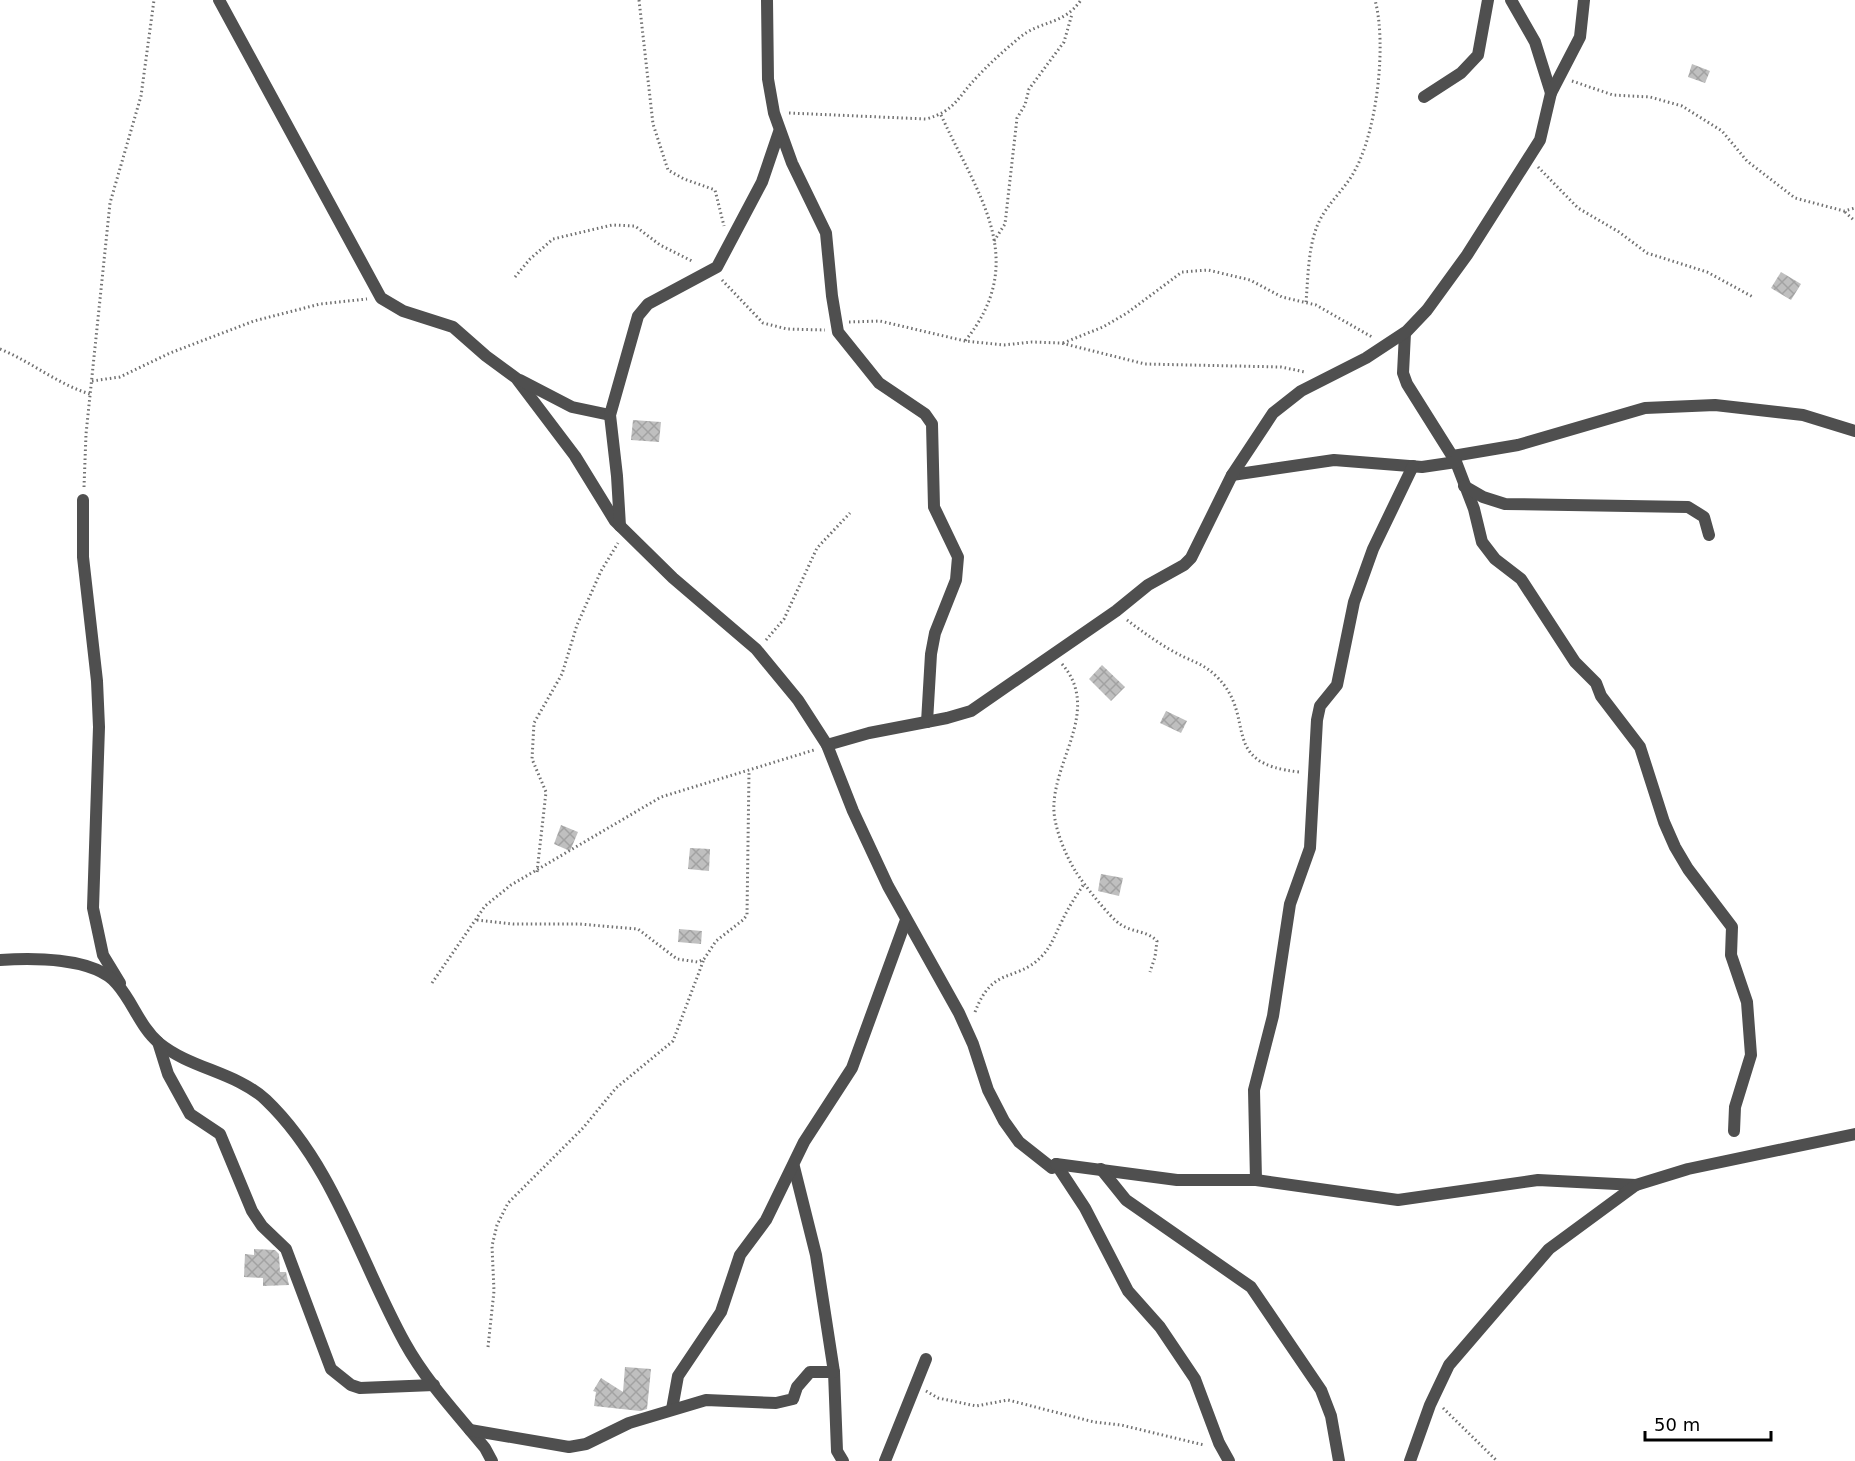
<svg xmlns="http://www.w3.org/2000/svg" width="1855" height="1461" font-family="'DejaVu Sans',sans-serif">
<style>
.building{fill:url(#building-cross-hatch)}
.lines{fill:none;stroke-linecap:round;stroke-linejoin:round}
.path{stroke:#717171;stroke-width:3;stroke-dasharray:1.5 3;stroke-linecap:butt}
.street{stroke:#4f4f4f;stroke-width:12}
</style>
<defs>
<pattern id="building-cross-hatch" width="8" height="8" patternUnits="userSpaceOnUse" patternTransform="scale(1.5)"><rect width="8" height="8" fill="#bfbfbf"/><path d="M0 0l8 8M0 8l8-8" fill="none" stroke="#a2a2a2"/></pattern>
</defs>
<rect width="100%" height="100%" fill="#fff"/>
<g class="building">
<path d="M 1692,64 L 1710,71 L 1705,83 L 1688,77 Z"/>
<path d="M 1781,272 L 1801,284 L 1791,300 L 1771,288 Z"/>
<path d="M 633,420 L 661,422 L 659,442 L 631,440 Z"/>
<path d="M 1102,665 L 1125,687 L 1111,701 L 1089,679 Z"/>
<path d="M 1166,711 L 1187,721 L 1181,733 L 1160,723 Z"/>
<path d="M 561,825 L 578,832 L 570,851 L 554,844 Z"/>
<path d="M 690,848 L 710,849 L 709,871 L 688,869 Z"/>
<path d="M 1101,874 L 1123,878 L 1119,896 L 1098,891 Z"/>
<path d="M 679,929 L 702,931 L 701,944 L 678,942 Z"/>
<path d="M 254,1249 L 275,1250 L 279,1254 L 280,1272 L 286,1272 L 289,1285 L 263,1286 L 263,1278 L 244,1277 L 245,1254 L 254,1255 Z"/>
<path d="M 625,1367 L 651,1369 L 647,1409 L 640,1411 L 594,1406 L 596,1392 L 593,1391 L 601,1378 L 623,1392 Z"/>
</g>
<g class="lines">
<g class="path">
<path d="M 639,0 L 653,124 L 668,170 L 684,179 L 715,190 L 724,226"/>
<path d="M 1572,81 L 1613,95 L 1650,97 L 1682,106 L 1722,131 L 1747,161 L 1795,198 L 1844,211 L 1855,208"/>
<path d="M 789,113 L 926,119 C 956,111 958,96 978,76 C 991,62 1005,50 1019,38 C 1040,20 1063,26 1081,0"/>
<path d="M 941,115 C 977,194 1031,260 965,341"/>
<path d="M 1538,167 L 1578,208 L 1619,232 L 1647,253 L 1707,272 L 1753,297"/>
<path d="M 1845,212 L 1855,221"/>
<path d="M 994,241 L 1005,224 L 1017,118 L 1025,105 L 1029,89 L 1064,42 L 1072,14"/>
<path d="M 515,277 L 530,259 L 553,239 L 612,225 L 635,226 L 660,245 L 694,262"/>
<path d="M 722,280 L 763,323 L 787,329 L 825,330"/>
<path d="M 1306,302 C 1308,279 1308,251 1316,229 C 1324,206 1343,192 1354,172 C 1377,132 1387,44 1375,0"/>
<path d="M 849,322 L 880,321 L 965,341 L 1004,345 L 1032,342 L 1061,343 L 1145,364 L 1281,367 L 1305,372"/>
<path d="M 1063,343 L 1103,327 L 1127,313 L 1182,272 L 1208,270 L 1250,280 L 1282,297 L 1316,305 L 1372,337"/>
<path d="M 0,349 C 32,362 57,384 90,394"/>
<path d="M 92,381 L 120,377 L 170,353 L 254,321 L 320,304 L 367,299"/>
<path d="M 84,487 L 86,434 L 110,203 L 141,96 L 154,0"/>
<path d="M 1127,620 C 1144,633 1165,648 1184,657 C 1197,663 1206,666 1216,676 C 1259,717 1216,764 1300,772"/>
<path d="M 766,640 L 784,619 L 817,548 L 850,513"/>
<path d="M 1062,664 C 1100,708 1057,755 1054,803 C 1052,823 1065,855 1076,872 C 1082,882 1111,919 1120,924 C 1133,933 1146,930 1157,941 L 1155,957 L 1150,972"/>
<path d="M 537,872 L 546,792 L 532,759 L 534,723 L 562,674 L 577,625 L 601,571 L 618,543"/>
<path d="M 477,920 L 513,924 L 579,924 L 638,929 L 677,959 L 698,962 L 704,959 L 716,941 L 743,920 L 747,915 L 749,772"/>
<path d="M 432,983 L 485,906 L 511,885 L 661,797 L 814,750"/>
<path d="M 975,1012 C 993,965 1015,983 1041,957 C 1052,946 1055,934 1062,921 C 1068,908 1076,896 1084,884"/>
<path d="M 488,1347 L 494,1291 L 492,1246 L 497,1225 L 508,1203 L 583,1128 L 616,1088 L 673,1041 L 704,959"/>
<path d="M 926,1391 L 938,1398 L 976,1406 L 1008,1400 L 1094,1422 L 1121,1425 L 1204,1445"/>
<path d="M 1443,1408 L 1497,1461"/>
</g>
<g class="street">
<path d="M 219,0 L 381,298 L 403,311 L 453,327 L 486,356 L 516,378 L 575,456 L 615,521 L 673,578 L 756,649 L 798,700 L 827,745 L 853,811 L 888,886 L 959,1013 L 973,1044 L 988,1090 L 1004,1121 L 1019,1142 L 1052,1168 L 1056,1164 L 1085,1208 L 1128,1291 L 1160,1327 L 1195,1379 L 1219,1443 L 1229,1461"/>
<path d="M 767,0 L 768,79 L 774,113 L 792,163 L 826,233 L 832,296 L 838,332 L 879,383 L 925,414 L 932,424 L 934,507 L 958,557 L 956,580 L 935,633 L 931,654 L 927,722"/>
<path d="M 1511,0 L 1535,42 L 1551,93"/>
<path d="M 1424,97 L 1461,73 L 1478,55 L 1488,0"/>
<path d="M 1405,333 L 1403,373 L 1407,384 L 1456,462 L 1474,509 L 1482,542 L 1495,559 L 1521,579 L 1575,662 L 1596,683 L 1601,696 L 1640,747 L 1664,822 L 1675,847 L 1688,869 L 1732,927 L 1731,955 L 1747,1002 L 1751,1055 L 1735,1107 L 1734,1131"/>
<path d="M 520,380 L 572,407 L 610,415"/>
<path d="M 1453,456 L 1518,445 L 1645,408 L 1715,405 L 1803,415 L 1855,431"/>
<path d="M 1232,475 L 1334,460 L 1422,467 L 1456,462"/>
<path d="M 1464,486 L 1483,497 L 1505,504 L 1688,507 L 1704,517 L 1709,535"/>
<path d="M 83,500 L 83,557 L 97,681 L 99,727 L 93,908 L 103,955 L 120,983"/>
<path d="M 620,526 L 617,476 L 610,415 L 638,316 L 648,304 L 717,267 L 762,182 L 779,132"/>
<path d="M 827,745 L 869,733 L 947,718 L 971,711 L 1116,611 L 1148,585 L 1184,565 L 1191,558 L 1232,475 L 1273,413 L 1301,391 L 1366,358 L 1407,331 L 1427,310 L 1467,255 L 1540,140 L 1551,93 L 1580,37 L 1584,0"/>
<path d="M 0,960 C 32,958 94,957 117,984 C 133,1002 140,1027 159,1043 C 191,1069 236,1072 266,1100 C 334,1165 361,1264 405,1343 C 426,1381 457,1414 485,1448 L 492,1461"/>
<path d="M 158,1042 L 168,1074 L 190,1114 L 220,1134 L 252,1211 L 262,1226 L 286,1249 L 331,1369 L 351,1385 L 360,1388 L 434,1385"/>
<path d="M 1056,1164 L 1177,1180 L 1256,1180 L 1398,1200 L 1538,1180 L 1636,1185 L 1688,1169 L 1855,1134"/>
<path d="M 794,1167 L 816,1255 L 834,1372 L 837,1451 L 843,1461"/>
<path d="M 1101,1169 L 1126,1200 L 1251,1287 L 1321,1390 L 1331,1416 L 1339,1461"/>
<path d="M 1256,1180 L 1254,1090 L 1273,1016 L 1290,904 L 1310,848 L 1317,720 L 1320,706 L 1337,685 L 1354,602 L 1373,549 L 1413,466"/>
<path d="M 672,1409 L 678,1376 L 721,1312 L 740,1255 L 766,1220 L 804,1142 L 852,1068 L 906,920"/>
<path d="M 470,1430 L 569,1447 L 586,1444 L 629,1423 L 706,1400 L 776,1403 L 793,1399 L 797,1387 L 810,1372 L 834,1372"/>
<path d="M 885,1461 L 926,1359"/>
<path d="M 1410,1461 L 1430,1405 L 1449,1365 L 1549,1249 L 1636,1185"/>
</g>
</g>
<path d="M1645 1431v9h126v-9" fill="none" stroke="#000000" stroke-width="3"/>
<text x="1654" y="1431" font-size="18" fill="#000000" stroke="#ffffff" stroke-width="4.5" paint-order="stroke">50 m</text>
</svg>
